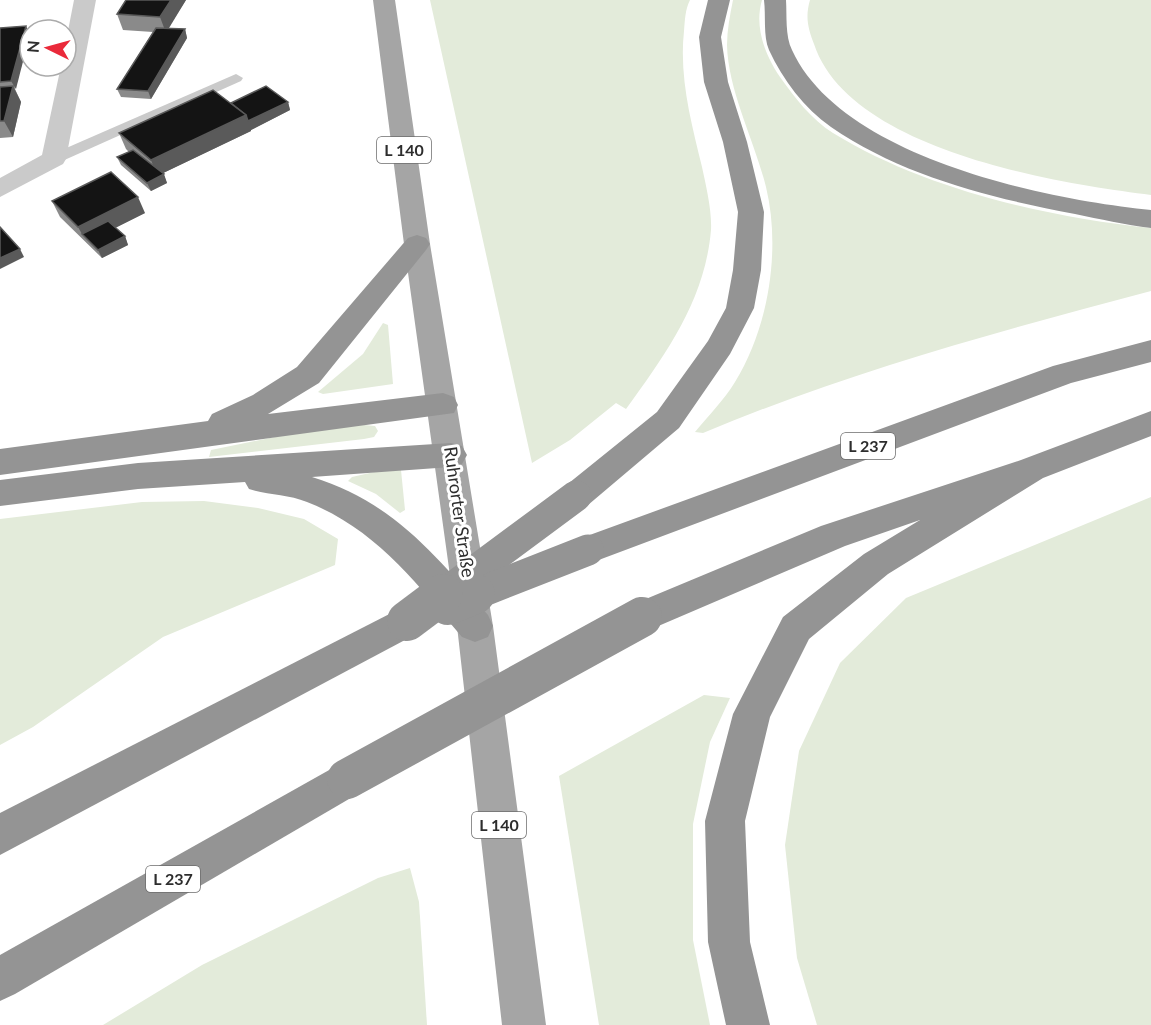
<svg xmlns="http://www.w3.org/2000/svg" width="1151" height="1025" font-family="Lato,sans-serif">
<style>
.green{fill:#e3ebda}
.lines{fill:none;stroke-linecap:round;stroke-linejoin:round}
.lane{fill:#cacaca;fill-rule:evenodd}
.street{fill:#cacaca;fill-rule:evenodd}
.primary{fill:#a5a5a5;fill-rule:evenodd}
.highway{fill:#949494;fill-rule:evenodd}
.highway-bridge-far1{stroke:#949494;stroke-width:31}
.highway-bridge{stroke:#949494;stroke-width:40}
.wall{fill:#8a8a8a}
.shaded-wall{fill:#5a5a5a}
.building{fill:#141414;stroke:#5a5a5a;stroke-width:1.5}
.labels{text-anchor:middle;stroke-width:6;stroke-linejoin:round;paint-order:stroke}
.shield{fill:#fff;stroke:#6c6c6c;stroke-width:1.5}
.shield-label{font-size:16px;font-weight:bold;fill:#2d2d2d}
.street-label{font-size:18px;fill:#2d2d2d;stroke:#fff}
</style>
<rect width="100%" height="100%" fill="#fff"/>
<g class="green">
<path d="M 430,0 L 690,0 C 685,10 685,20 684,31 C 679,77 691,122 702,167 C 706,186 712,210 711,230 C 705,300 666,354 626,409 L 616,403 L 570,440 L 532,463 Z"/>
<path d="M 733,0 L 762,0 C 754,27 765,55 780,77 C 794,97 812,120 833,133 C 924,189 1046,217 1151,228 L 1151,291 C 1000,331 848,372 703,433 L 695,432 C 708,416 724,400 735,382 C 769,327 781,249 766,187 C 755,142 728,91 727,45 C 727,30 730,15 733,0 Z"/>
<path d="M 810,0 L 1151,0 L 1151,195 C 1055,183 849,150 814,44 C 808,28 805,17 810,0 Z"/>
<path d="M 383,323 L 388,325 L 393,384 L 323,394 L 318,392 L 363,354 Z"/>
<path d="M 343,423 L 375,426 L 378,431 L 374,437 L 364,439 L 209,457 L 211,450 Z"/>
<path d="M 383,470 L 401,470 L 405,510 L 400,513 L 376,494 L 348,481 L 352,477 Z"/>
<path d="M 1151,497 L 1151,1025 L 817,1025 L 797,958 L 785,845 L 799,751 L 840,663 L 906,598 Z"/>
<path d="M 204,501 L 258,508 L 304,519 L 338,539 L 335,565 L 163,637 L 33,727 L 0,745 L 0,519 L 142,502 Z"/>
<path d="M 704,695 L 730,698 L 710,742 L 693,824 L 693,940 L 710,1025 L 599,1025 L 559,776 Z"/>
<path d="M 410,868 L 419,902 L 427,1025 L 103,1025 L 202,965 L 378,878 Z"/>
</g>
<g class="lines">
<path class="lane" d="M 236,74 L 243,78 L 241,81 L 60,162 L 48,162 L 46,159 L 48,156 Z"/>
<path class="street" d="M 74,0 L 96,0 L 66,159 L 63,164 L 0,197 L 0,178 L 42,155 L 61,66 L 66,66 L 66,41 Z"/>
<path class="primary" d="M 373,0 L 395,0 L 430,244 L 493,626 L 546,1025 L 502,1025 L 457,626 L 404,244 Z"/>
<g class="highway">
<path d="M 708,0 L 730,0 L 721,37 L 728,82 L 747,142 L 764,212 L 761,270 L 754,308 L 730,354 L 679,428 L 588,505 L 576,509 L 564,505 L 560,496 L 564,487 L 657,412 L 708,341 L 726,308 L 733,270 L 738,212 L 723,142 L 704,82 L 699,37 Z"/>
<path d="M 764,0 L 786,0 C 787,15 785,36 792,50 C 841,157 1043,199 1151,210 L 1151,228 C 1125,225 1100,219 1075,214 C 991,198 902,176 831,127 C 804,108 783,80 769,50 C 763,36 766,15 764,0 Z"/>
<path d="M 417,235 L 426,238 L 430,244 L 426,250 L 319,383 L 268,414 L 443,393 L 454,397 L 458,405 L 454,413 L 0,475 L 0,449 L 208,421 L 212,414 L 253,395 L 297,367 L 408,238 Z"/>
<path d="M 1151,340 L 1151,362 L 1071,383 L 588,564 L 576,560 L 571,550 L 576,540 L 1053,366 Z"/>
<path d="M 1151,411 L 1151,436 L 1043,478 L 888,574 L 809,639 L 770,717 L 745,821 L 750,942 L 770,1025 L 726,1025 L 708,942 L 705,821 L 733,714 L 783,617 L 864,554 L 920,520 L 845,546 L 642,633 L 629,628 L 624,617 L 629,606 L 821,526 L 1021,460 Z"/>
<path d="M 451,443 L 462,446 L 467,455 L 462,464 L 451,467 L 312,477 C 393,502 434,554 488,615 L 493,626 L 488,637 L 475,642 L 462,637 C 416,583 376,529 307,502 C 288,494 268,495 249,489 L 245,482 L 138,489 L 0,506 L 0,480 L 138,463 Z"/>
<path d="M 407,605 L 420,610 L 425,621 L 420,632 L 0,855 L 0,813 Z"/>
<path d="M 347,760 L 361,766 L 367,779 L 361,792 L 15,994 L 0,1001 L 0,955 Z"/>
</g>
<g class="highway-bridge-far1">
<path d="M 441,596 L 576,496"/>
<path d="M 471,596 L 588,550"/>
</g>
<g class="highway-bridge">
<path d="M 448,605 L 475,594"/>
<path d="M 407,621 L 443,594"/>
<path d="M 347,779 L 642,617"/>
</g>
</g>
<g class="wall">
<path d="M 126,0 L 186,0 L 168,28 L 185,29 L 187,38 L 151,99 L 121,97 L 117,89 L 153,32 L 123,30 L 117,14 Z"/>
<path d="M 0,28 L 30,34 L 15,89 L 21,102 L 13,137 L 0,138 Z"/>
<path d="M 288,102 L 290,110 L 251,130 L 251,131 L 163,173 L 167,183 L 151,191 L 121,165 L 117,157 L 129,152 L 126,149 L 119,133 L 231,103 Z"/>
<path d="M 52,201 L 145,213 L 115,228 L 125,236 L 128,245 L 102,258 L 60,217 Z"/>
</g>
<g class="shaded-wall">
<path d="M 171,0 L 186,0 L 166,33 L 160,17 Z"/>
<path d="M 26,26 L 30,34 L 16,89 L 11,81 Z"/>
<path d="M 185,29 L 187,38 L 151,99 L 148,91 Z"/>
<path d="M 13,86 L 21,102 L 13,137 L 4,121 Z"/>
<path d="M 288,102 L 290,110 L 251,130 L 251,131 L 157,176 L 151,160 L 246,115 Z"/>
<path d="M 164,174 L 167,183 L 151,191 L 147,183 Z"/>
<path d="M 138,197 L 145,213 L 89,241 L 82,234 L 78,227 Z"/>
<path d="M 125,236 L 128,245 L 102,258 L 98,250 Z"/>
<path d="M 20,249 L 24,257 L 0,269 L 0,258 Z"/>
</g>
<g class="building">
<path d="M 126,0 L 171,0 L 160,17 L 117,14 Z"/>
<path d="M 26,26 L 11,81 L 0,82 L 0,28 Z"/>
<path d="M 156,28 L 185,29 L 148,91 L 117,89 Z"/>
<path d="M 13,86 L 4,121 L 0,121 L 0,87 Z"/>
<path d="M 266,86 L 288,102 L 248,121 L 246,115 L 231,103 Z"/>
<path d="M 213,90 L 246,115 L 151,160 L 119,133 Z"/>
<path d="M 133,150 L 164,174 L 147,183 L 117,157 Z"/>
<path d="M 111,172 L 138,197 L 78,227 L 52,201 Z"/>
<path d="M 108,221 L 125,236 L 98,250 L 82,234 Z"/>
<path d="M 0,227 L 20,249 L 0,258 Z"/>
</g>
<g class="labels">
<g class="shield">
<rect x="377" y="137" width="54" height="26" rx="4.5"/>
<rect x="841" y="433" width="54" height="26" rx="4.5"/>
<rect x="472" y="812" width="54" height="26" rx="4.5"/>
<rect x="146" y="866" width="54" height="26" rx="4.5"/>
</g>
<g class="shield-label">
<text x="404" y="156">L 140</text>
<text x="868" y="452">L 237</text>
<text x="499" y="831">L 140</text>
<text x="173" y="885">L 237</text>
</g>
<g class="street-label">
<text transform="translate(459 512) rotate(82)" y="6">Ruhrorter Straße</text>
</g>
</g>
<g transform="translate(48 48) rotate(275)"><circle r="28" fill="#ffffff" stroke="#ababab" stroke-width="1.5"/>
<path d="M0-4.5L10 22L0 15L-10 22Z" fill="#ea293a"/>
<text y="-9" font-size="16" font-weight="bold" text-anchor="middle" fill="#2d2d2d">N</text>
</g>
</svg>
